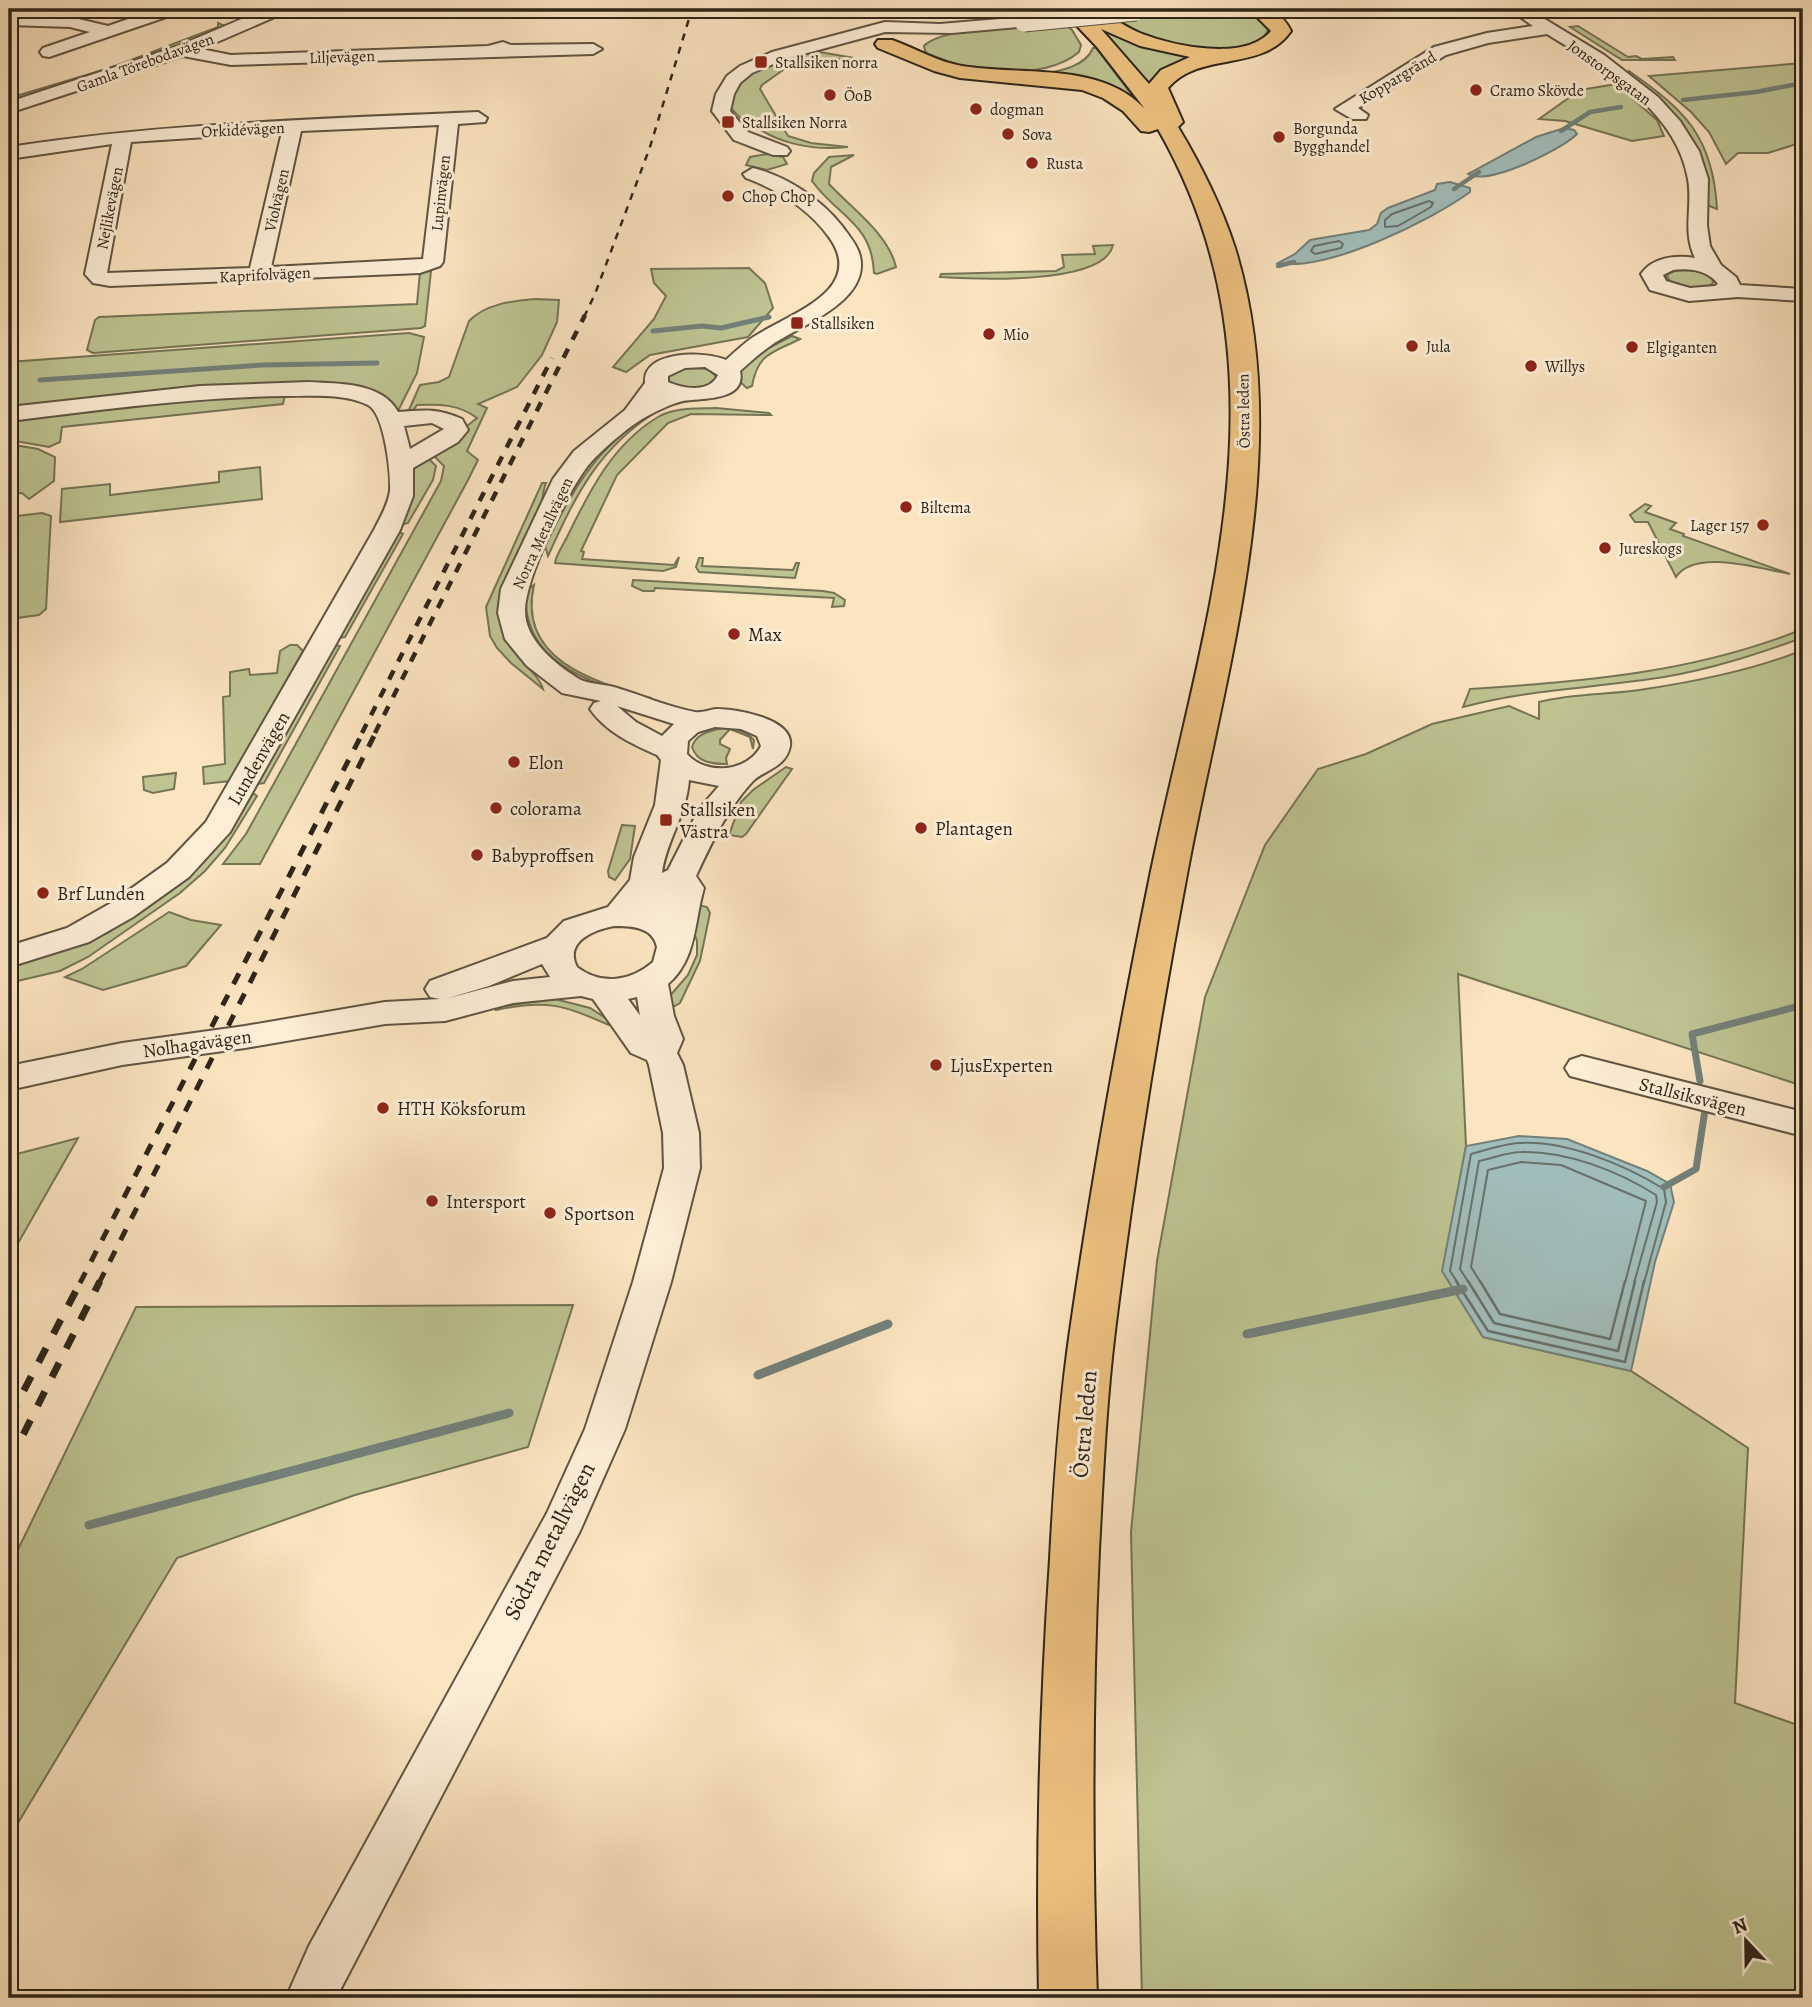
<svg xmlns="http://www.w3.org/2000/svg" width="1812" height="2007" font-family="Alegreya,serif">
<style>
.green{fill:#bec492;stroke:#767456;stroke-width:2}
.water{fill:#a1bdbb;stroke:#73807a;stroke-width:2}
.lines{fill:none;stroke-linecap:round;stroke-linejoin:round}
.shore-far1{stroke:#67716a;stroke-width:2}
.shore{stroke:#67716a;stroke-width:2.5}
.stream-far3{stroke:#73807a;stroke-width:4.5}
.stream-far2{stroke:#73807a;stroke-width:5}
.stream-far1{stroke:#73807a;stroke-width:7}
.stream{stroke:#73807a;stroke-width:9}
.minor-casing{stroke:#605543;stroke-width:4}
.highway-casing{stroke:#2d2519;stroke-width:4}
.minor{fill:#fcedd6;fill-rule:evenodd}
.highway{fill:#eec280;fill-rule:evenodd}
.rail-far3{stroke:#2d2519;stroke-width:2.5;stroke-dasharray:7 7;stroke-linecap:butt}
.rail-far2{stroke:#2d2519;stroke-width:4.5;stroke-dasharray:10 10;stroke-linecap:butt}
.rail-far1{stroke:#2d2519;stroke-width:5;stroke-dasharray:12 12;stroke-linecap:butt}
.rail{stroke:#2d2519;stroke-width:7;stroke-dasharray:16 16;stroke-linecap:butt}
.minor-bridge-casing{stroke:#605543;stroke-width:21;stroke-linecap:butt}
.minor-bridge{stroke:#fcedd6;stroke-width:19}
.poi-dot{fill:#8f2418;stroke:#fcedd6;stroke-width:2.5}
.labels{text-anchor:middle;stroke-width:6;stroke-linejoin:round;paint-order:stroke}
.far-street-label{font-size:16px;fill:#2d2519;stroke:#fcedd6}
.far-poi-label{font-size:16px;fill:#2d2519;stroke:#fcedd6;text-anchor:start}
.poi-label{font-size:19px;fill:#2d2519;stroke:#fcedd6;text-anchor:start}
.street-label{font-size:19px;fill:#2d2519;stroke:#fcedd6}
.near-street-label{font-size:23px;fill:#2d2519;stroke:#fcedd6}
</style>
<rect width="100%" height="100%" fill="#fbe4c0"/>
<filter id="stains"><feTurbulence type="fractalNoise" baseFrequency=".00286" numOctaves="4"/><feColorMatrix values="0 0 0 0 .2 0 0 0 0 .09 0 0 0 0 .02 0 0 0 .5 -.17"/></filter>
<radialGradient id="worn" r=".72"><stop offset=".6" stop-color="#630" stop-opacity="0"/><stop offset="1" stop-color="#630" stop-opacity=".3"/></radialGradient>
<g class="green">
<path d="M 1215,9 C 1234,10 1258,11 1268,30 C 1259,52 1204,54 1184,50 C 1155,43 1125,28 1097,18 Z"/>
<path d="M 1060,21 L 1072,30 L 1081,45 L 1079,52 C 1046,81 961,77 926,54 L 924,46 C 942,27 1032,24 1060,21 Z"/>
<path d="M 218,23 L 225,26 L 219,32 L 61,89 L 9,105 L 9,98 L 110,68 L 218,27 Z"/>
<path d="M 1093,23 L 1148,48 L 1174,53 L 1211,55 L 1150,87 Z"/>
<path d="M 1578,26 L 1628,57 L 1636,56 L 1642,59 L 1673,57 L 1675,60 L 1622,60 L 1570,27 Z"/>
<path d="M 1093,48 L 1096,48 L 1141,107 L 1131,101 L 1031,76 C 1051,72 1084,70 1093,48 Z"/>
<path d="M 814,51 L 854,58 L 793,63 L 762,85 L 760,89 L 788,136 L 811,143 L 848,147 C 815,151 772,144 747,119 L 752,119 L 750,116 L 740,118 L 730,107 C 741,64 776,61 814,51 Z"/>
<path d="M 1803,63 L 1803,142 L 1768,153 L 1738,153 L 1726,164 L 1709,132 L 1691,112 L 1649,76 Z"/>
<path d="M 1629,71 C 1686,111 1713,137 1717,209 L 1707,205 L 1704,172 L 1627,74 Z"/>
<path d="M 1616,84 L 1657,120 L 1664,136 L 1632,141 L 1565,121 L 1539,119 L 1580,90 Z"/>
<path d="M 767,154 L 783,157 L 787,164 L 767,170 L 746,165 L 750,157 Z"/>
<path d="M 854,155 L 831,167 L 829,184 C 851,208 888,233 896,267 L 877,274 L 874,273 C 872,223 838,217 812,181 L 814,173 L 829,157 Z"/>
<path d="M 1113,245 C 1104,286 973,279 940,277 L 941,274 L 1056,271 L 1064,267 L 1062,255 L 1095,254 L 1093,246 Z"/>
<path d="M 749,268 L 765,283 L 773,308 L 748,337 L 650,355 L 626,372 L 613,367 L 654,319 L 666,296 L 654,283 L 651,269 Z"/>
<path d="M 1677,270 C 1691,270 1708,270 1714,282 C 1704,293 1675,290 1667,277 L 1668,274 Z"/>
<path d="M 431,271 L 425,326 L 421,328 L 93,353 L 87,350 L 95,320 L 99,317 L 417,304 L 420,272 Z"/>
<path d="M 535,299 L 559,300 L 557,322 L 542,355 L 517,387 L 478,404 L 487,408 L 467,451 L 478,460 L 468,480 L 260,864 L 223,864 L 246,834 L 441,481 L 444,466 L 432,454 L 477,418 C 459,404 438,404 417,405 L 411,413 L 408,412 L 420,385 L 439,382 L 449,377 L 469,321 C 485,304 512,301 535,299 Z"/>
<path d="M 409,333 L 424,337 L 417,373 L 398,411 L 376,395 L 180,392 L 9,410 L 9,362 Z"/>
<path d="M 792,336 L 800,339 C 772,353 758,353 752,386 L 747,388 L 739,381 L 738,374 L 753,356 Z"/>
<path d="M 685,367 L 708,369 L 717,377 C 706,394 685,388 669,382 L 668,375 Z"/>
<path d="M 236,395 L 285,395 L 283,404 L 62,427 L 60,442 L 49,447 L 9,440 L 9,417 Z"/>
<path d="M 716,408 L 769,413 L 771,415 L 691,414 L 668,423 L 617,475 L 581,551 L 584,552 L 582,559 L 674,565 L 679,557 L 676,567 L 663,571 L 555,563 C 556,554 564,544 568,535 C 590,490 613,444 658,417 C 675,407 697,409 716,408 Z"/>
<path d="M 655,409 L 659,410 C 599,447 576,494 548,556 L 545,546 C 576,484 595,449 655,409 Z"/>
<path d="M 9,444 L 38,449 L 55,457 L 54,481 L 29,499 L 22,493 L 9,494 Z"/>
<path d="M 427,457 L 436,466 L 433,480 L 408,523 L 401,525 L 414,492 L 414,469 Z"/>
<path d="M 260,467 L 262,499 L 60,522 L 62,489 L 110,484 L 110,495 L 219,482 L 219,472 Z"/>
<path d="M 542,483 L 546,483 C 542,492 543,501 541,509 C 527,555 480,592 508,643 C 516,659 539,674 543,689 L 511,663 L 497,648 L 490,636 L 486,607 Z"/>
<path d="M 1645,504 L 1651,506 L 1645,512 L 1676,523 L 1670,529 L 1684,534 L 1683,536 L 1790,574 C 1761,569 1695,548 1676,577 L 1648,522 L 1635,522 L 1630,515 Z"/>
<path d="M 42,513 L 51,516 L 46,609 L 39,615 L 9,619 L 9,517 Z"/>
<path d="M 397,531 L 403,534 L 345,637 L 338,638 Z"/>
<path d="M 699,558 L 703,558 L 702,566 L 793,570 L 796,563 L 799,563 L 795,578 L 699,572 L 696,567 Z"/>
<path d="M 633,580 L 823,591 L 834,593 L 845,600 L 844,606 L 832,607 L 834,598 L 655,588 L 654,591 L 643,591 L 632,586 Z"/>
<path d="M 534,585 C 517,660 594,682 651,698 L 652,701 C 595,684 520,665 526,591 Z"/>
<path d="M 1803,629 L 1802,638 C 1757,654 1712,669 1664,677 C 1596,688 1529,689 1463,707 L 1470,689 C 1586,681 1694,673 1803,629 Z"/>
<path d="M 290,645 L 297,645 L 303,651 L 230,781 L 204,784 L 203,767 L 225,764 L 223,697 L 230,696 L 230,672 L 249,669 L 250,675 L 277,673 L 280,651 Z"/>
<path d="M 334,645 L 340,646 L 264,783 L 257,784 Z"/>
<path d="M 1803,650 L 1803,1086 L 1458,974 L 1466,1146 L 1443,1271 L 1483,1337 L 1631,1371 L 1748,1448 L 1735,1703 L 1803,1727 L 1803,1998 L 1142,1998 L 1131,1532 L 1157,1261 L 1205,997 L 1265,845 L 1318,769 L 1366,754 L 1432,724 L 1509,706 L 1539,719 L 1539,702 C 1574,693 1611,695 1646,689 C 1699,681 1754,670 1803,650 Z"/>
<path d="M 723,728 C 735,728 746,730 754,740 L 753,749 L 750,737 L 730,729 L 720,740 L 720,744 L 730,749 L 726,758 L 727,764 C 713,764 697,763 692,747 C 696,733 710,731 723,728 Z"/>
<path d="M 786,767 L 792,769 L 746,834 L 742,837 L 729,835 L 741,802 L 753,790 Z"/>
<path d="M 176,773 L 174,789 L 153,793 L 144,790 L 143,777 Z"/>
<path d="M 253,793 L 257,796 L 225,848 L 205,871 L 180,893 L 88,957 L 60,971 L 9,983 L 9,966 L 107,933 L 143,910 L 203,863 L 230,832 Z"/>
<path d="M 622,825 L 635,826 L 630,859 L 615,880 L 609,877 L 608,871 Z"/>
<path d="M 694,904 L 707,907 L 710,913 L 700,961 L 680,1003 L 671,1008 L 668,998 L 688,975 L 697,955 L 697,941 L 693,930 Z"/>
<path d="M 169,912 L 191,920 L 221,925 L 186,966 L 103,990 L 65,977 L 82,969 Z"/>
<path d="M 555,999 L 590,1008 L 615,1024 L 609,1025 C 563,1005 546,999 496,1010 L 495,1007 Z"/>
<path d="M 78,1138 L 9,1259 L 9,1156 Z"/>
<path d="M 573,1305 L 528,1447 L 355,1495 L 177,1558 L 9,1838 L 9,1568 L 136,1307 Z"/>
</g>
<g class="water">
<path d="M 1564,128 L 1574,130 L 1577,134 C 1561,150 1488,186 1468,174 L 1536,137 Z"/>
<path d="M 1450,182 L 1470,188 L 1470,192 C 1430,221 1327,272 1278,263 L 1295,254 L 1310,240 L 1369,230 L 1377,224 L 1381,213 L 1388,208 L 1435,190 L 1437,184 Z"/>
<path d="M 1519,1136 L 1567,1139 L 1647,1171 L 1670,1184 L 1674,1202 L 1655,1262 L 1631,1371 L 1483,1337 L 1442,1271 L 1466,1146 Z"/>
</g>
<g class="lines">
<g class="shore-far1">
<path d="M 1429,201 L 1433,203 L 1431,207 L 1398,226 L 1385,227 L 1385,220 L 1392,214 Z"/>
<path d="M 1339,241 L 1343,244 L 1341,248 L 1315,254 L 1311,251 L 1314,246 Z"/>
<path d="M 1458,1283 L 1450,1271 L 1471,1154 C 1486,1150 1503,1144 1519,1143 C 1566,1140 1625,1165 1664,1189 L 1666,1202 L 1644,1283"/>
<path d="M 1469,1283 L 1460,1269 L 1479,1161 C 1493,1158 1508,1152 1522,1152 C 1567,1151 1618,1171 1656,1195 L 1657,1202 L 1634,1283"/>
<path d="M 1481,1283 L 1471,1267 L 1488,1170 L 1521,1162 L 1561,1165 L 1646,1201 L 1625,1283"/>
</g>
<g class="shore">
<path d="M 1456,1281 L 1488,1331 L 1625,1362 L 1644,1281"/>
<path d="M 1468,1281 L 1494,1323 L 1618,1351 L 1635,1281"/>
<path d="M 1480,1281 L 1500,1314 L 1610,1339 L 1625,1281"/>
</g>
<g class="stream-far3">
<path d="M 1683,100 L 1756,92 L 1803,83"/>
<path d="M 1561,131 L 1590,112 L 1621,107"/>
<path d="M 1454,189 L 1479,172"/>
<path d="M 1278,266 L 1294,262"/>
</g>
<g class="stream-far2">
<path d="M 653,331 L 702,326 L 721,328 L 769,317"/>
<path d="M 40,380 L 263,365 L 377,363"/>
</g>
<g class="stream-far1">
<path d="M 1700,1081 L 1692,1034 L 1803,1005"/>
<path d="M 1664,1187 L 1696,1169 L 1705,1110"/>
</g>
<g class="stream">
<path d="M 1247,1334 L 1463,1289"/>
<path d="M 758,1375 L 888,1324"/>
<path d="M 89,1525 L 509,1413"/>
</g>
<defs>
<g id="minor">
<path d="M 157,9 L 180,9 L 178,13 L 49,57 L 43,56 L 40,52 L 43,48 L 90,32 L 70,27 L 9,25 L 9,15 L 70,17 L 108,26 Z"/>
<path d="M 265,9 L 286,9 L 284,13 L 201,49 L 231,55 L 488,46 L 503,42 L 511,45 L 593,44 L 602,49 L 593,54 L 231,65 L 183,56 L 9,113 L 9,102 L 176,47 Z"/>
<path d="M 1129,9 L 1169,9 C 1161,17 1141,17 1130,15 Z"/>
<path d="M 1230,9 L 1265,9 C 1258,17 1237,17 1230,9 Z"/>
<path d="M 1509,9 L 1528,9 L 1604,55 L 1658,97 L 1680,121 L 1699,151 L 1708,179 L 1707,225 L 1710,246 L 1721,265 L 1736,277 L 1740,285 L 1803,289 L 1803,301 L 1738,297 L 1689,301 L 1650,290 L 1641,274 C 1653,257 1676,255 1695,258 C 1682,231 1693,207 1688,179 C 1676,109 1602,68 1547,34 L 1488,43 L 1446,55 L 1358,108 L 1368,115 L 1366,119 L 1352,119 L 1335,109 L 1434,47 L 1487,33 L 1533,26 ZM 1673,270 C 1689,268 1708,270 1718,284 L 1715,286 L 1690,288 L 1666,281 L 1663,275 Z"/>
<path d="M 1024,17 L 1030,18 L 1032,22 L 1030,26 L 952,33 L 885,32 L 785,59 L 752,73 L 740,83 L 734,94 L 730,111 L 748,132 L 787,147 L 790,151 L 787,155 L 773,155 L 734,140 L 712,111 L 716,94 L 727,76 L 740,66 L 772,52 L 885,22 L 940,24 Z"/>
<path d="M 478,112 L 487,118 L 485,122 L 458,124 L 443,262 L 440,266 L 420,273 L 110,286 L 93,283 L 85,274 L 112,144 L 9,159 L 9,147 C 165,123 321,119 478,112 ZM 439,125 L 423,259 L 271,267 L 301,131 ZM 282,132 L 250,268 L 107,273 L 131,142 Z"/>
<path d="M 753,168 C 786,176 821,199 842,226 C 850,237 861,249 861,264 C 862,304 800,326 773,344 C 761,352 750,362 740,371 C 747,402 699,398 683,401 C 671,404 654,412 644,418 C 628,427 603,449 591,462 C 569,487 525,578 525,611 C 525,640 555,664 579,679 C 588,684 603,684 614,687 C 641,695 668,707 695,712 C 702,713 709,710 716,709 C 735,709 794,718 790,746 C 786,768 764,770 753,781 C 727,809 712,842 696,876 L 704,888 C 694,922 697,959 668,984 L 674,1016 L 683,1039 L 677,1053 L 683,1065 L 699,1133 L 700,1168 L 671,1282 L 625,1429 L 580,1531 L 336,1998 L 286,1998 L 309,1946 L 547,1513 L 585,1429 L 633,1282 L 664,1168 L 663,1133 L 649,1065 L 647,1060 L 631,1053 L 593,999 L 581,996 L 513,1003 L 445,1021 L 385,1024 L 245,1048 L 122,1065 L 9,1090 L 9,1066 L 122,1043 L 245,1026 L 385,1002 L 440,999 L 430,997 L 425,989 L 430,981 L 547,938 L 564,921 L 608,907 L 630,880 L 634,857 L 655,805 L 661,760 L 657,755 C 632,744 606,732 590,709 L 594,703 L 601,701 L 562,693 L 527,666 L 505,639 L 498,613 L 501,589 L 553,479 L 574,451 L 625,410 L 645,383 C 642,350 705,351 726,360 C 737,350 747,340 760,333 C 795,312 866,288 829,237 C 809,209 778,190 746,178 L 743,174 ZM 705,367 L 718,375 C 710,393 684,389 668,382 L 668,376 L 685,368 ZM 617,706 L 674,724 L 662,736 L 636,722 ZM 715,727 L 741,729 L 757,736 L 761,746 C 748,772 706,776 687,754 L 688,741 L 698,732 ZM 689,780 L 719,786 L 699,809 L 668,870 L 662,873 C 666,841 686,817 689,780 ZM 614,926 C 632,926 653,927 657,947 L 653,962 C 631,981 602,986 577,967 C 564,942 593,930 614,926 ZM 542,964 L 550,977 L 513,981 L 445,999 L 489,986 ZM 637,997 L 640,1016 L 641,1017 L 628,999 Z"/>
<path d="M 309,382 C 339,384 382,382 398,412 C 425,410 437,408 462,419 L 468,430 L 458,442 L 413,468 L 413,496 L 400,530 L 230,832 L 189,877 L 133,917 L 89,942 L 9,967 L 9,946 L 67,928 L 111,903 L 167,863 L 206,822 L 374,530 C 380,518 388,505 390,491 C 391,474 385,414 368,405 C 345,393 310,396 284,396 C 192,397 100,410 9,421 L 9,407 L 200,386 ZM 432,423 L 444,429 L 410,449 L 404,426 Z"/>
<path d="M 1582,1056 L 1803,1112 L 1803,1136 L 1570,1076 L 1565,1068 L 1570,1060 Z"/>
</g>
<path id="highway" d="M 1061,9 C 1072,9 1087,6 1097,10 C 1112,16 1125,27 1140,33 C 1173,46 1245,62 1271,31 L 1249,9 C 1269,9 1281,11 1291,31 C 1262,73 1200,50 1168,88 L 1183,122 L 1178,127 C 1201,165 1221,205 1235,248 C 1297,449 1225,670 1188,869 C 1159,1022 1134,1177 1115,1331 C 1106,1404 1103,1477 1099,1550 C 1092,1700 1092,1849 1097,1998 L 1039,1998 C 1036,1852 1040,1706 1050,1559 C 1054,1483 1059,1407 1070,1331 C 1092,1177 1120,1023 1151,871 C 1203,620 1297,371 1158,129 L 1149,132 L 1141,131 L 1123,111 L 1103,98 L 1082,90 L 960,78 L 934,71 L 878,48 L 875,44 L 878,40 L 892,40 C 915,48 938,62 962,66 C 1022,76 1100,61 1145,109 L 1097,47 ZM 1101,29 L 1140,46 L 1190,57 L 1161,70 L 1149,84 Z"/>
</defs>
<use href="#minor" class="minor-casing"/>
<use href="#highway" class="highway-casing"/>
<use href="#minor" class="minor"/>
<use href="#highway" class="highway"/>
<path class="rail-far3" d="M 584,317 L 595,294 L 650,147 L 692,9"/>
<g class="rail-far2">
<path d="M 362,733 L 552,358"/>
<path d="M 375,733 L 585,315"/>
</g>
<g class="rail-far1">
<path d="M 80,1283 L 363,732"/>
<path d="M 99,1283 L 376,732"/>
</g>
<g class="rail">
<path d="M 9,1419 L 81,1281"/>
<path d="M 9,1463 L 100,1281"/>
</g>
<defs>
<path id="minor-bridge" d="M 1024,22 L 1136,11"/>
</defs>
<use href="#minor-bridge" class="minor-bridge-casing"/>
<use href="#minor-bridge" class="minor-bridge"/>
</g>
<g class="poi-dot">
<rect x="754" y="55" width="14" height="14" rx="3.5"/>
<circle cx="1476" cy="90" r="7"/>
<circle cx="830" cy="95" r="7"/>
<circle cx="976" cy="109" r="7"/>
<rect x="721" y="115" width="14" height="14" rx="3.5"/>
<circle cx="1008" cy="134" r="7"/>
<circle cx="1279" cy="137" r="7"/>
<circle cx="1032" cy="163" r="7"/>
<circle cx="728" cy="196" r="7"/>
<rect x="790" y="316" width="14" height="14" rx="3.5"/>
<circle cx="989" cy="334" r="7"/>
<circle cx="1412" cy="346" r="7"/>
<circle cx="1632" cy="347" r="7"/>
<circle cx="1531" cy="366" r="7"/>
<circle cx="906" cy="507" r="7"/>
<circle cx="1763" cy="525" r="7"/>
<circle cx="1605" cy="548" r="7"/>
<circle cx="734" cy="634" r="7"/>
<circle cx="514" cy="762" r="7"/>
<circle cx="496" cy="808" r="7"/>
<rect x="659" y="813" width="14" height="14" rx="3.5"/>
<circle cx="921" cy="828" r="7"/>
<circle cx="477" cy="855" r="7"/>
<circle cx="43" cy="893" r="7"/>
<circle cx="936" cy="1065" r="7"/>
<circle cx="383" cy="1108" r="7"/>
<circle cx="432" cy="1201" r="7"/>
<circle cx="550" cy="1213" r="7"/>
</g>
<g class="labels">
<g class="far-street-label">
<text transform="translate(342 56) rotate(-2)" y="6">Liljevägen</text>
<text transform="translate(145 62) rotate(-20)" y="6">Gamla Törebodavägen</text>
<text transform="translate(1610 72) rotate(36)" y="6">Jonstorpsgatan</text>
<text transform="translate(1397 77) rotate(-31)" y="6">Koppargränd</text>
<text transform="translate(243 129) rotate(-3)" y="6">Orkidévägen</text>
<text transform="translate(440 193) rotate(-84)" y="6">Lupinvägen</text>
<text transform="translate(276 200) rotate(-77)" y="6">Violvägen</text>
<text transform="translate(109 208) rotate(-79)" y="6">Nejlikevägen</text>
<text transform="translate(265 274) rotate(-3)" y="6">Kaprifolvägen</text>
<text transform="translate(1243 411) rotate(-91)" y="6">Östra leden</text>
<text transform="translate(542 533) rotate(-65)" y="6">Norra Metallvägen</text>
</g>
<g class="far-poi-label">
<text x="775" y="68">Stallsiken norra</text>
<text x="1490" y="96">Cramo Skövde</text>
<text x="844" y="101">ÖoB</text>
<text x="990" y="115">dogman</text>
<text x="742" y="128">Stallsiken Norra</text>
<text x="1293" y="134">Borgunda<tspan x="1293" dy="18">Bygghandel</tspan></text>
<text x="1022" y="140">Sova</text>
<text x="1046" y="169">Rusta</text>
<text x="742" y="202">Chop Chop</text>
<text x="811" y="329">Stallsiken</text>
<text x="1003" y="340">Mio</text>
<text x="1426" y="352">Jula</text>
<text x="1646" y="353">Elgiganten</text>
<text x="1545" y="372">Willys</text>
<text x="920" y="513">Biltema</text>
<text x="1749" y="531" text-anchor="end">Lager 157</text>
<text x="1619" y="554">Jureskogs</text>
</g>
<g class="poi-label">
<text x="748" y="641">Max</text>
<text x="528" y="769">Elon</text>
<text x="510" y="815">colorama</text>
<text x="680" y="816">Stallsiken<tspan x="680" dy="22">Västra</tspan></text>
<text x="935" y="835">Plantagen</text>
<text x="491" y="862">Babyproffsen</text>
<text x="57" y="900">Brf Lunden</text>
<text x="950" y="1072">LjusExperten</text>
<text x="397" y="1115">HTH Köksforum</text>
<text x="446" y="1208">Intersport</text>
<text x="564" y="1220">Sportson</text>
</g>
<g class="street-label">
<text transform="translate(258 758) rotate(-60)" y="7">Lundenvägen</text>
<text transform="translate(197 1043) rotate(-8)" y="7">Nolhagavägen</text>
<text transform="translate(1693 1096) rotate(14)" y="7">Stallsiksvägen</text>
</g>
<g class="near-street-label">
<text transform="translate(1084 1424) rotate(-85)" y="8">Östra leden</text>
<text transform="translate(549 1541) rotate(-63)" y="8">Södra metallvägen</text>
</g>
</g>
<rect width="1812" height="2007" fill="none" stroke="#fbe4c0" stroke-width="35"/>
<rect x="10" y="10" width="1791" height="1986" fill="none" stroke="#2d2519" stroke-width="3.5"/>
<rect x="18" y="18" width="1777" height="1972" fill="none" stroke="#2d2519" stroke-width="2"/>
<g transform="translate(1746 1941) rotate(338)" stroke="#fcedd6" stroke-width="5" paint-order="stroke">
<path d="M0-5L12 26L0 18L-12 26Z" fill="#2d2519"/>
<text y="-10" font-size="19" font-weight="bold" text-anchor="middle" fill="#2d2519">N</text>
</g>
<rect width="100%" height="100%" filter="url(#stains)"/>
<rect width="100%" height="100%" fill="url(#worn)"/>
</svg>
